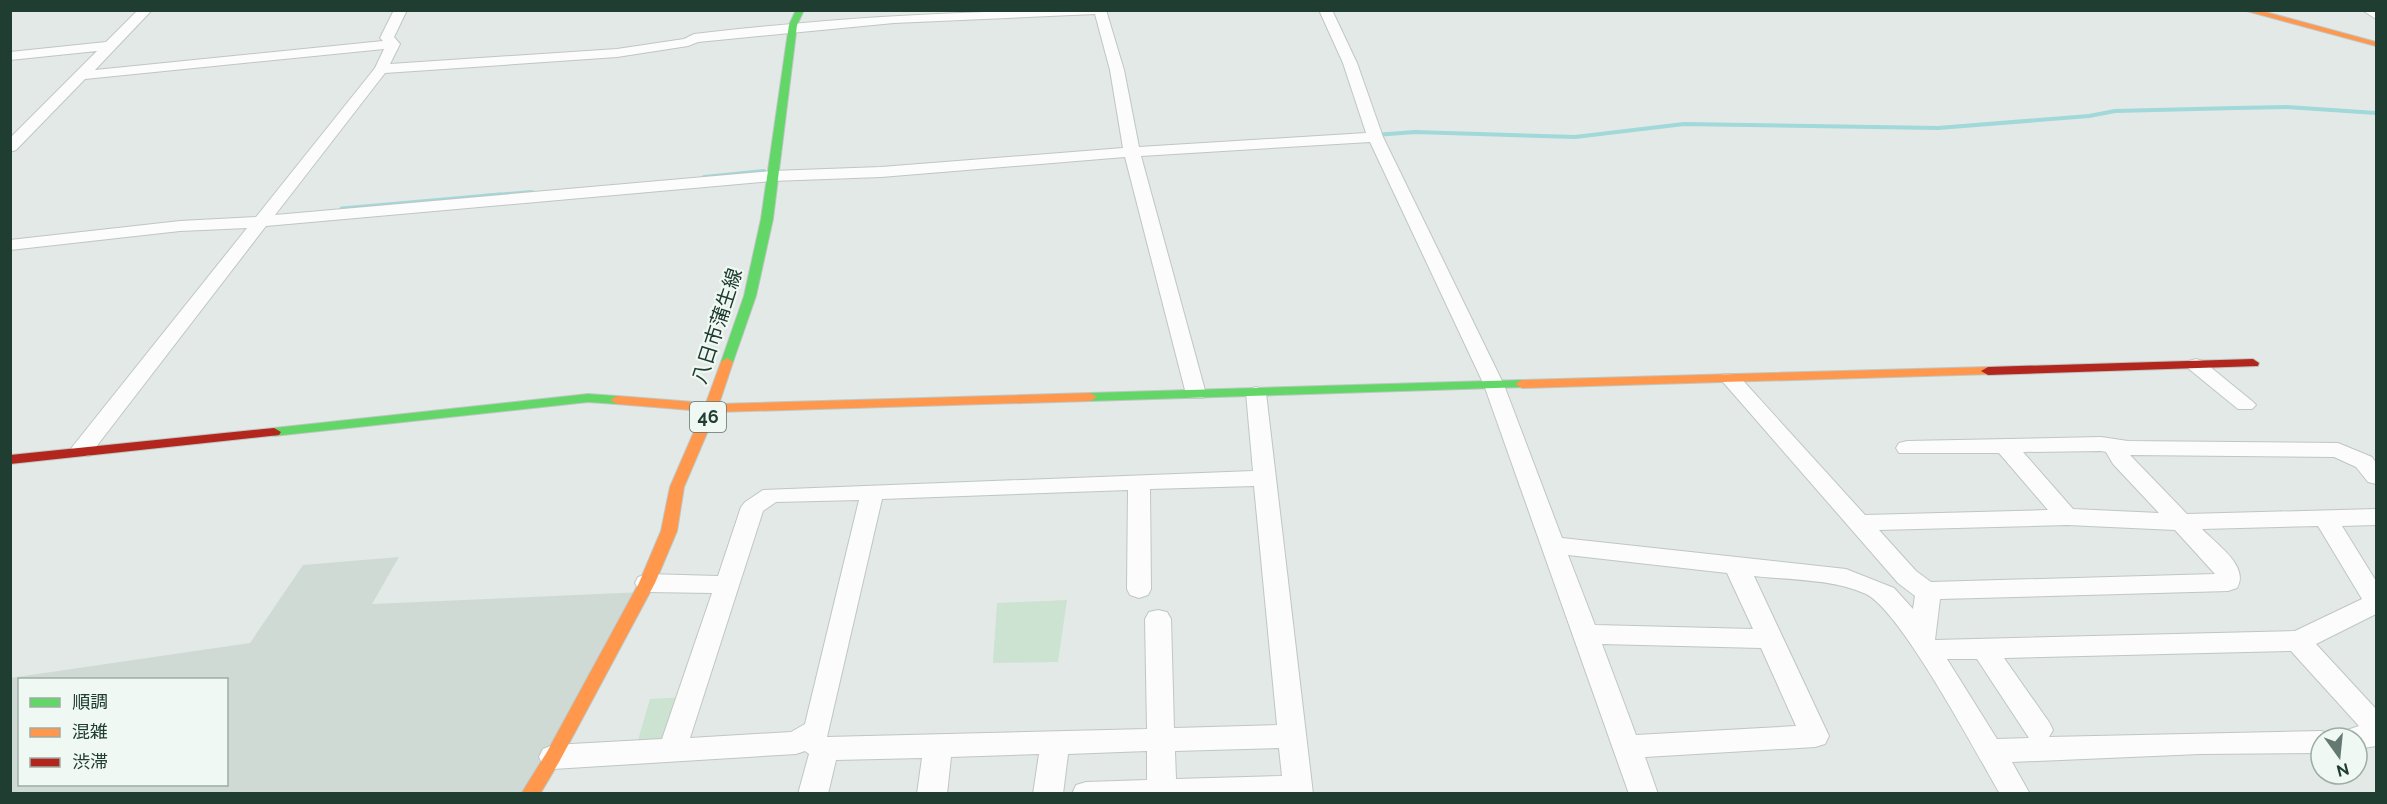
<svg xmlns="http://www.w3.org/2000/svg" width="2387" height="804" font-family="Raleway,'Noto Sans JP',sans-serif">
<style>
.built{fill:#d0dad5;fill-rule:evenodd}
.green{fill:#cbe3d0}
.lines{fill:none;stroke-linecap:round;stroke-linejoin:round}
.stream-far1{stroke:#a1d8d9;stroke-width:4}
.stream{stroke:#a1d8d9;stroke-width:5}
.street-casing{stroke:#c0c6c3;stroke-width:2}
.fast-casing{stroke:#bec7c3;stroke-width:2}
.slow-casing{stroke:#bec7c3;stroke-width:2}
.jam-casing{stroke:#bec7c3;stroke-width:2}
.street{fill:#fbfcfb;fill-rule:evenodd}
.fast{fill:#63d668;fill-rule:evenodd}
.slow{fill:#ff974d;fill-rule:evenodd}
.jam{fill:#b3261e;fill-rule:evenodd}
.labels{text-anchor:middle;stroke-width:4.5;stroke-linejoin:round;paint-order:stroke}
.shield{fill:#f0f8f3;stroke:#5e756c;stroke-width:1.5}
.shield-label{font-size:18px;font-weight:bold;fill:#203d32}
.street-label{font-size:20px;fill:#203d32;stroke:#f0f8f3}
</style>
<rect width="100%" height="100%" fill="#e3e9e6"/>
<path class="built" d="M 399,557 L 372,604 L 643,592 L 521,793 L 11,793 L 10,678 L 250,643 L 303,565 ZM 20,680 L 226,680 L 226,784 L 20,784 Z"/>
<g class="green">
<path d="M 1067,600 L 1058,662 L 993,663 L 997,603 Z"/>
<path d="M 688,697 L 680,747 L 636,747 L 650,699 Z"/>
</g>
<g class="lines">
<g class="stream-far1">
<path d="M 1375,135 L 1415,132 L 1575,137 L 1684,124 L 1938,128 L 2089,116 L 2115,111 L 2236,108 L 2287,107 L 2376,113"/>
<path d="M 704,177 L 764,171"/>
<path d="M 484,196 L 532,192"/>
</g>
<path class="stream" d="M 342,209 L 500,195"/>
<defs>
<g id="street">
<path d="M 138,10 L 152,10 L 95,70 L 383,41 L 380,38 L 394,10 L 407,10 L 394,37 L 400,44 L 390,64 L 617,49 L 684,39 L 694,34 C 832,18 968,10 1106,10 L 1124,70 L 1139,147 L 1366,133 L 1343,63 L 1319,10 L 1332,10 L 1357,63 L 1383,137 L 1504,385 L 1562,538 L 1846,569 L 1894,588 L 1913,609 L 1915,596 L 1898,583 L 1723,382 L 1720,378 L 1723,374 L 1737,374 L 1865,515 L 2048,510 L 1999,453 L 1899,453 L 1896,448 L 1899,443 L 1907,441 L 2101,437 L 2128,441 L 2338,443 L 2372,457 L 2376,463 L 2376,484 L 2368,482 L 2356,467 L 2334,457 L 2130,455 L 2187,514 L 2376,509 L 2376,525 L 2342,526 L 2376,581 L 2376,614 L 2316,644 L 2376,709 L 2376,746 L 2357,749 L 2357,738 L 2343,738 L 2347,730 L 2359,726 L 2291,651 L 2004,658 L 2049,722 L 2053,730 L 2049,737 L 2321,731 L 2331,734 L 2333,738 L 2321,738 L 2321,753 L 2200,754 L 2012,762 L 2030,794 L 2000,794 C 1976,753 1901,611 1866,594 C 1833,579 1789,580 1754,576 L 1829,736 L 1825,744 L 1815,747 L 1645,757 L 1658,794 L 1629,794 L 1484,385 L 1370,142 L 1141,156 L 1206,394 L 1203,398 L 1189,398 L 1186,394 L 1125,157 L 881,177 L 772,181 L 266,226 L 89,456 L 73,456 L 70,451 L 73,446 L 247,228 L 180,231 L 10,250 L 10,240 L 180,221 L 256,217 L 375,68 L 384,49 L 85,79 L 16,150 L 10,152 L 10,138 L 97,51 L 10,60 L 10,52 L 106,42 ZM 1095,14 L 1110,70 L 1123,148 L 881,167 L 772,171 L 275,215 L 385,73 L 617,57 L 688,46 L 698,42 L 894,23 ZM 2101,451 L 2106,452 L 2113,464 L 2159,513 L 2073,509 L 2023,452 ZM 2067,525 L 2175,530 L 2215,574 L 1931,582 L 1916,571 L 1879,530 ZM 2318,526 L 2362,599 L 2295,631 L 1935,640 L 1940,599 L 2228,591 L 2237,588 C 2250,566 2216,544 2202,529 ZM 1568,555 L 1727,573 L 1753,629 L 1595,625 ZM 1602,644 L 1761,648 L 1796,726 L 1636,735 ZM 1947,659 L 1977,659 L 2029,738 L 1997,739 Z"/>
<path d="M 2362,10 L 2376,10 L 2376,19 Z"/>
<path d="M 2196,359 L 2203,361 L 2252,401 L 2256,405 L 2252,409 L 2238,409 L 2189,369 L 2186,365 L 2189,361 Z"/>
<path d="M 1256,387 L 1263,389 L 1266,393 L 1313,794 L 1072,794 L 1076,785 L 1086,782 L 1147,780 L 1147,751 L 1068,754 L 1063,794 L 1033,794 L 1039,754 L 951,757 L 947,794 L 917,794 L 922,758 L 836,760 L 828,794 L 798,794 L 809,754 L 805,751 L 796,754 L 553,769 L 543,765 L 539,757 L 543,749 L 553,745 L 662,739 L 712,593 L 647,592 L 638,589 L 635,583 L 638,577 L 647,574 L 718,576 L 741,507 L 745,502 L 763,490 L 1253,471 L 1246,393 L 1249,389 ZM 1254,486 L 1277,725 L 1174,728 L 1171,619 L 1167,612 L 1158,610 L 1149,612 L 1145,619 L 1147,729 L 827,737 L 882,499 L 1128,490 L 1127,589 L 1130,595 L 1139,598 L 1148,595 L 1151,589 L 1150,489 ZM 859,500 L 805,724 L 791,732 L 690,738 L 763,511 L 776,502 ZM 1279,748 L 1282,776 L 1176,779 L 1175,751 Z"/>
</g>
<g id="fast">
<path d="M 796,10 L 804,10 L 797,25 L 773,219 L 756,296 L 733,362 L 727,366 L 721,362 L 744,296 L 761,219 L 789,25 Z"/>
<path d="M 1522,380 L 1527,381 L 1529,384 L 1527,387 L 1090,401 L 1083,397 L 1090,393 Z"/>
<path d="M 588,394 L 617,396 L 624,400 L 617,404 L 588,402 L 274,436 L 267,432 L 274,428 Z"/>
</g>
<g id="slow">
<path d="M 2243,10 L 2258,10 L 2376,42 L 2376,46 Z"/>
<path d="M 727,358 L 733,362 L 719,404 L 1090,393 L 1097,397 L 1090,401 L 716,412 L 684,487 L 677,531 L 655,583 L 559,762 L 540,794 L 521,794 L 547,752 L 639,583 L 661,531 L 670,487 L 703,411 L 617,404 L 610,400 L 617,396 L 706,403 L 721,362 Z"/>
<path d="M 1988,367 L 1993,368 L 1995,371 L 1993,374 L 1522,388 L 1515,384 L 1522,380 Z"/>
</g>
<g id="jam">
<path d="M 2253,359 L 2259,363 L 2258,366 L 1988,375 L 1981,371 L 1988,367 Z"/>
<path d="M 274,428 L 281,432 L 279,435 L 10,464 L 10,455 Z"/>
</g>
</defs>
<use href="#street" class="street-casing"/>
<use href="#fast" class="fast-casing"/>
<use href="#slow" class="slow-casing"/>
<use href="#jam" class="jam-casing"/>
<use href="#street" class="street"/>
<use href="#fast" class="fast"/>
<use href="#slow" class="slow"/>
<use href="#jam" class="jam"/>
</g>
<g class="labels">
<rect class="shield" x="690" y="402" width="36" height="30" rx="4.5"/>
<g class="shield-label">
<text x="708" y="423">46</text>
</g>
<g class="street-label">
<text transform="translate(717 326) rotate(-72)" y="7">八日市蒲生線</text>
</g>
</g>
<rect width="2387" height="804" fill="none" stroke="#203d32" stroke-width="24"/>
<rect x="18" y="678" width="210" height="108" fill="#f0f8f3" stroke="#9dada6" stroke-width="1.5"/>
<rect x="30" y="698" width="30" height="9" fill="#63d668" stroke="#9dada6" stroke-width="1.5"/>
<text x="72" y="708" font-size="18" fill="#203d32">順調</text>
<rect x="30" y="728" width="30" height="9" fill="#ff974d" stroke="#9dada6" stroke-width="1.5"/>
<text x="72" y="738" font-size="18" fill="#203d32">混雑</text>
<rect x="30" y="758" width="30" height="9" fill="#b3261e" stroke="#9dada6" stroke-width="1.5"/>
<text x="72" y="768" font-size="18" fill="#203d32">渋滞</text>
<g transform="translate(2339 756) rotate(165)"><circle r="28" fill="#f0f8f3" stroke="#9dada6" stroke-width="1.5"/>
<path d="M0-4.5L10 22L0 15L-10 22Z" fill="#647971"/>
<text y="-9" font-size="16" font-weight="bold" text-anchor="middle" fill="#203d32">N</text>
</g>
</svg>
